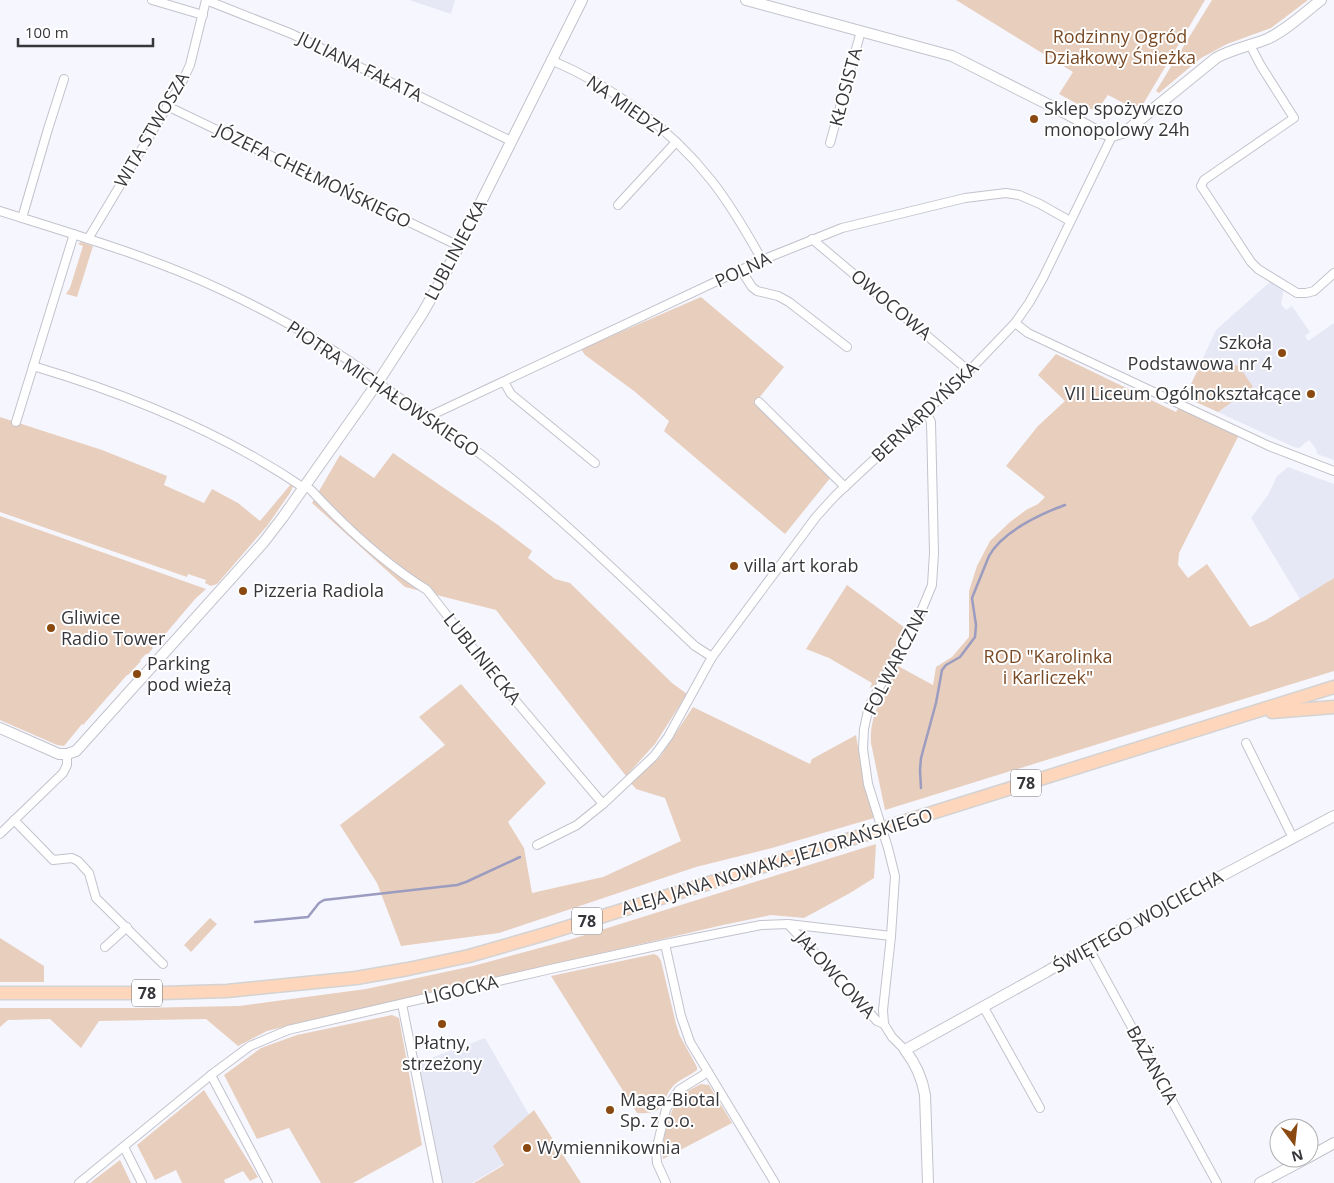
<svg xmlns="http://www.w3.org/2000/svg" width="1334" height="1183" font-family="'Open Sans',sans-serif">
<style>
.built{fill:#e7e8f5}
.green{fill:#e8cebd}
.lines{fill:none;stroke-linecap:round;stroke-linejoin:round}
.stream{stroke:#9b9cc0;stroke-width:2.5}
.minor-casing{stroke:#c2c3cc;stroke-width:10}
.tertiary-casing{stroke:#c2c3cc;stroke-width:12}
.primary-casing{stroke:#d3d3d4;stroke-width:15}
.minor{stroke:#fff;stroke-width:8}
.tertiary{stroke:#fff;stroke-width:10}
.primary{stroke:#fdd6bb;stroke-width:12}
.primary-bridge-casing{stroke:#d3d3d4;stroke-width:15;stroke-linecap:butt}
.primary-bridge{stroke:#fdd6bb;stroke-width:12}
.poi-dot{fill:#894910;stroke:#fff;stroke-width:2}
.labels{text-anchor:middle;stroke-width:4;stroke-linejoin:round;paint-order:stroke}
.shield{fill:#fff;stroke:#737376;stroke-width:1}
.shield-label{font-size:16px;font-weight:bold;fill:#37373b}
.park-label{font-size:18px;fill:#794a26;stroke:#fff}
.street-label{font-size:18px;fill:#37373b;stroke:#fff}
.poi-label{font-size:18px;fill:#37373b;stroke:#fff;text-anchor:start}
</style>
<rect width="100%" height="100%" fill="#f6f6fe"/>
<g class="built">
<path d="M 409,0 L 455,0 L 451,14 Z"/>
<path d="M 1271,281 L 1281,286 L 1283,290 L 1283,294 L 1281,304 L 1286,310 L 1292,306 L 1310,332 L 1305,336 L 1308,341 L 1334,323 L 1334,460 L 1317,454 L 1316,449 L 1309,440 L 1299,448 L 1294,447 L 1185,397 L 1216,330 Z"/>
<path d="M 1288,467 L 1334,484 L 1334,578 L 1300,599 L 1251,518 L 1268,495 L 1277,476 Z"/>
<path d="M 485,1038 L 535,1125 L 509,1161 L 472,1183 L 440,1183 L 415,1064 Z"/>
</g>
<g class="green">
<path d="M 956,0 L 1205,0 L 1139,111 L 1108,95 L 1097,110 L 1085,108 L 1059,94 L 1073,72 Z"/>
<path d="M 1212,0 L 1308,0 L 1271,28 L 1227,44 L 1201,58 L 1159,93 L 1156,91 Z"/>
<path d="M 81,242 L 93,246 L 77,297 L 66,294 L 70,288 L 83,246 L 78,244 Z"/>
<path d="M 701,297 L 784,367 L 755,403 L 831,477 L 785,534 L 664,431 L 669,421 L 634,391 L 585,355 L 581,349 Z"/>
<path d="M 1056,354 L 1176,412 L 1180,405 L 1241,431 L 1179,553 L 1178,565 L 1188,578 L 1207,564 L 1250,627 L 1266,620 L 1334,578 L 1334,671 L 885,810 L 871,743 C 869,714 885,692 898,666 L 933,685 L 936,667 L 952,657 L 969,637 L 969,591 L 977,566 L 990,541 L 1010,522 L 1026,510 L 1038,504 L 1045,497 L 1006,466 L 1038,426 L 1065,401 L 1038,375 Z"/>
<path d="M 1204,357 L 1218,373 L 1230,369 L 1235,365 L 1239,366 L 1253,387 L 1218,412 L 1185,397 Z"/>
<path d="M 0,417 L 102,450 L 167,476 L 164,485 L 204,503 L 212,489 L 238,503 L 260,521 L 291,484 L 293,486 L 290,493 L 267,526 L 217,584 L 211,586 L 205,583 L 206,580 L 188,574 L 187,577 L 0,512 Z"/>
<path d="M 393,453 L 498,525 L 532,551 L 528,558 L 555,579 L 570,583 L 672,683 L 687,694 L 655,744 L 626,776 L 496,610 L 405,587 L 312,503 L 340,455 L 374,478 Z"/>
<path d="M 0,516 L 206,589 L 195,599 L 156,645 L 152,647 L 153,648 L 148,654 L 146,654 L 140,660 L 141,661 L 128,675 L 127,675 L 83,725 L 82,724 L 64,746 L 57,745 L 0,720 Z"/>
<path d="M 847,585 L 905,628 L 876,684 L 870,688 L 872,683 L 829,658 L 806,649 Z"/>
<path d="M 461,684 L 546,783 L 508,822 L 524,848 L 532,893 L 603,877 L 681,841 L 665,798 L 636,789 L 630,782 L 660,757 L 693,707 L 810,764 L 812,759 L 856,735 L 863,778 L 874,818 L 772,848 L 696,867 L 499,933 L 401,946 L 377,883 L 340,825 L 445,745 L 419,717 Z"/>
<path d="M 876,844 L 874,878 L 850,893 L 804,918 L 771,915 L 723,925 L 308,1021 L 267,1031 L 238,1046 L 206,1019 L 99,1021 L 81,1048 L 50,1019 L 8,1020 L 0,1027 L 0,1008 L 137,1008 L 239,1006 L 366,989 L 473,966 L 569,940 Z"/>
<path d="M 210,918 L 217,924 L 191,952 L 184,945 Z"/>
<path d="M 0,938 L 44,966 L 44,982 L 0,982 Z"/>
<path d="M 654,954 L 658,956 L 661,961 L 676,1024 L 680,1036 L 697,1067 L 697,1070 C 690,1076 680,1079 674,1085 C 659,1101 668,1115 637,1113 L 551,976 Z"/>
<path d="M 392,1015 L 399,1018 L 422,1145 L 353,1183 L 321,1183 L 289,1128 L 257,1139 L 224,1075 L 261,1048 L 297,1035 Z"/>
<path d="M 701,1084 L 709,1085 L 732,1123 L 663,1159 C 661,1142 669,1109 681,1096 C 687,1091 695,1087 701,1084 Z"/>
<path d="M 204,1090 L 258,1177 L 250,1181 L 243,1171 L 224,1180 L 225,1183 L 182,1183 L 176,1170 L 155,1180 L 137,1145 Z"/>
<path d="M 534,1110 L 581,1183 L 474,1183 L 504,1165 L 493,1146 Z"/>
<path d="M 120,1160 L 131,1183 L 90,1183 Z"/>
</g>
<g class="lines">
<g class="stream">
<path d="M 921,788 L 920,770 L 921,758 L 936,703 L 942,670 L 946,665 L 960,657 L 975,637 L 976,625 L 972,598 L 989,556 C 1002,532 1040,514 1065,505"/>
<path d="M 255,922 L 308,917 L 319,903 L 324,900 L 457,885 L 466,882 L 520,857"/>
</g>
<defs>
<g id="minor">
<path d="M 152,0 L 203,15"/>
<path d="M 206,0 L 292,34 L 511,141"/>
<path d="M 1250,45 L 1261,66 L 1294,118 L 1204,180 L 1201,186 L 1251,262 L 1258,269 L 1297,293 L 1306,293 L 1314,291 L 1334,273"/>
<path d="M 551,60 C 612,86 670,128 711,180 C 731,205 747,233 762,260"/>
<path d="M 167,106 L 459,246"/>
<path d="M 830,143 L 861,31"/>
<path d="M 618,205 L 676,142"/>
<path d="M 0,211 C 76,235 152,257 224,291 C 275,315 326,343 372,377 C 377,381 382,386 388,390 C 421,413 455,434 487,459 C 560,516 627,582 695,646 L 712,657"/>
<path d="M 22,218 L 48,129 L 64,79"/>
<path d="M 88,239 L 183,80 L 190,65 L 206,0"/>
<path d="M 812,239 L 969,371"/>
<path d="M 741,270 L 752,287 L 757,291 L 778,296 L 789,302 L 847,347"/>
<path d="M 1015,323 L 1028,333 L 1269,446 L 1334,471"/>
<path d="M 33,366 C 127,394 222,432 304,488"/>
<path d="M 504,382 L 511,394 L 595,463"/>
<path d="M 759,402 L 845,487"/>
<path d="M 431,419 L 434,414 L 762,260 L 842,228 L 965,198 L 1006,193 L 1019,195 L 1040,204 L 1070,221"/>
<path d="M 16,422 L 74,234"/>
<path d="M 305,486 L 311,490 C 345,527 384,563 427,590 L 498,680 L 603,804"/>
<path d="M 1246,743 L 1293,838"/>
<path d="M 14,820 L 53,860 L 72,858 L 78,861 L 89,873 L 96,898 L 163,964"/>
<path d="M 0,834 L 63,773 L 67,765 L 67,754"/>
<path d="M 537,845 L 577,825 L 603,804 L 654,756 L 668,737 L 712,657 L 816,517 L 835,496 L 969,371 L 1015,323 L 1029,303 L 1043,278 L 1112,136"/>
<path d="M 788,924 L 877,1021 L 884,1024"/>
<path d="M 665,944 L 681,1016 L 690,1042 L 775,1183"/>
<path d="M 105,947 L 127,927"/>
<path d="M 1088,947 L 1217,1183"/>
<path d="M 402,1004 L 438,1183"/>
<path d="M 983,1006 L 1040,1108"/>
<path d="M 905,1050 L 892,1037 L 884,1024 L 883,1010 L 891,936 L 895,876 L 888,848 L 868,784 L 863,749 L 864,729 L 869,706 L 920,614 L 932,585 L 934,553 L 931,422 L 926,412"/>
<path d="M 211,1075 L 268,1183"/>
<path d="M 124,1147 L 142,1183"/>
<path d="M 79,1183 L 211,1075 L 250,1046 L 288,1030 L 555,968 L 665,944 L 761,925 L 788,924 L 891,936"/>
<path d="M 666,1183 L 657,1163 L 656,1151 L 666,1109 L 679,1090 L 708,1072"/>
</g>
<g id="tertiary">
<path d="M 746,0 L 952,56 L 1067,114 L 1099,132 L 1112,136 L 1125,132 L 1216,58 C 1232,49 1250,46 1267,39 C 1287,30 1304,13 1321,0"/>
<path d="M 0,728 L 59,754 L 67,754 L 76,751 L 263,543 L 283,517 L 378,382 L 422,314 L 446,272 L 582,0"/>
<path d="M 1309,1157 L 1334,1143"/>
<path d="M 928,1183 L 925,1095 C 922,1077 916,1064 905,1050 L 1046,972 L 1088,947 L 1334,816"/>
<path d="M 1260,1183 L 1307,1158"/>
</g>
<g id="primary">
<path d="M 1272,712 L 1334,707"/>
<path d="M 890,826 L 1334,687"/>
<path d="M 0,993 L 162,993 L 227,991 L 356,978 L 408,969 L 469,956 L 542,935 L 873,832"/>
</g>
</defs>
<use href="#minor" class="minor-casing"/>
<use href="#tertiary" class="tertiary-casing"/>
<use href="#primary" class="primary-casing"/>
<use href="#minor" class="minor"/>
<use href="#tertiary" class="tertiary"/>
<use href="#primary" class="primary"/>
<defs>
<path id="primary-bridge" d="M 873,832 L 890,826"/>
</defs>
<use href="#primary-bridge" class="primary-bridge-casing"/>
<use href="#primary-bridge" class="primary-bridge"/>
</g>
<g class="poi-dot">
<circle cx="1034" cy="119" r="5"/>
<circle cx="1282" cy="353" r="5"/>
<circle cx="1311" cy="394" r="5"/>
<circle cx="734" cy="566" r="5"/>
<circle cx="243" cy="591" r="5"/>
<circle cx="51" cy="628" r="5"/>
<circle cx="137" cy="674" r="5"/>
<circle cx="442" cy="1024" r="5"/>
<circle cx="610" cy="1110" r="5"/>
<circle cx="527" cy="1148" r="5"/>
</g>
<g class="labels">
<g class="shield">
<rect x="1011" y="769.5" width="30" height="27" rx="4"/>
<rect x="572" y="907.5" width="30" height="27" rx="4"/>
<rect x="132" y="979.5" width="30" height="27" rx="4"/>
</g>
<g class="shield-label">
<text x="1026" y="789">78</text>
<text x="587" y="927">78</text>
<text x="147" y="999">78</text>
</g>
<g class="park-label">
<text x="1120" y="43">Rodzinny Ogród<tspan x="1120" dy="21">Działkowy Śnieżka</tspan></text>
<text x="1048" y="663">ROD "Karolinka<tspan x="1048" dy="21">i Karliczek"</tspan></text>
</g>
<g class="street-label">
<text transform="translate(360 67) rotate(26)" y="6">JULIANA FAŁATA</text>
<text transform="translate(846 87) rotate(-75)" y="6">KŁOSISTA</text>
<text transform="translate(627 107) rotate(35)" y="6">NA MIEDZY</text>
<text transform="translate(152 130) rotate(-60)" y="6">WITA STWOSZA</text>
<text transform="translate(313 176) rotate(26)" y="6">JÓZEFA CHEŁMOŃSKIEGO</text>
<text transform="translate(456 250) rotate(-62)" y="6">LUBLINIECKA</text>
<text transform="translate(743 270) rotate(-25)" y="6">POLNA</text>
<text transform="translate(891 305) rotate(40)" y="6">OWOCOWA</text>
<text transform="translate(383 389) rotate(34)" y="6">PIOTRA MICHAŁOWSKIEGO</text>
<text transform="translate(925 412) rotate(-43)" y="6">BERNARDYŃSKA</text>
<text transform="translate(482 659) rotate(51)" y="6">LUBLINIECKA</text>
<text transform="translate(896 661) rotate(-63)" y="6">FOLWARCZNA</text>
<text transform="translate(777 862) rotate(-17)" y="6">ALEJA JANA NOWAKA-JEZIORAŃSKIEGO</text>
<text transform="translate(1138 922) rotate(-29)" y="6">ŚWIĘTEGO WOJCIECHA</text>
<text transform="translate(835 975) rotate(48)" y="6">JAŁOWCOWA</text>
<text transform="translate(461 990) rotate(-13)" y="6">LIGOCKA</text>
<text transform="translate(1152 1065) rotate(61)" y="6">BAŻANCIA</text>
</g>
<g class="poi-label">
<text x="1044" y="115">Sklep spożywczo<tspan x="1044" dy="21">monopolowy 24h</tspan></text>
<text x="1272" y="349" text-anchor="end">Szkoła<tspan x="1272" dy="21">Podstawowa nr 4</tspan></text>
<text x="1301" y="400" text-anchor="end">VII Liceum Ogólnokształcące</text>
<text x="744" y="572">villa art korab</text>
<text x="253" y="597">Pizzeria Radiola</text>
<text x="61" y="624">Gliwice<tspan x="61" dy="21">Radio Tower</tspan></text>
<text x="147" y="670">Parking<tspan x="147" dy="21">pod wieżą</tspan></text>
<text x="442" y="1049" text-anchor="middle">Płatny,<tspan x="442" dy="21">strzeżony</tspan></text>
<text x="620" y="1106">Maga-Biotal<tspan x="620" dy="21">Sp. z o.o.</tspan></text>
<text x="537" y="1154">Wymiennikownia</text>
</g>
</g>
<g transform="translate(1294 1143) rotate(165)"><circle r="24" fill="#ffffff" stroke="#afafb1"/>
<path d="M0-4L9 19L0 12L-9 19Z" fill="#894910"/>
<text y="-8" font-size="14" font-weight="bold" text-anchor="middle" fill="#37373b">N</text>
</g>
<path d="M18 38v8h135v-8" fill="none" stroke="#37373b" stroke-width="2.5"/>
<text x="25" y="38" font-size="15" fill="#37373b" stroke="#ffffff" stroke-width="4" paint-order="stroke">100 m</text>
</svg>
